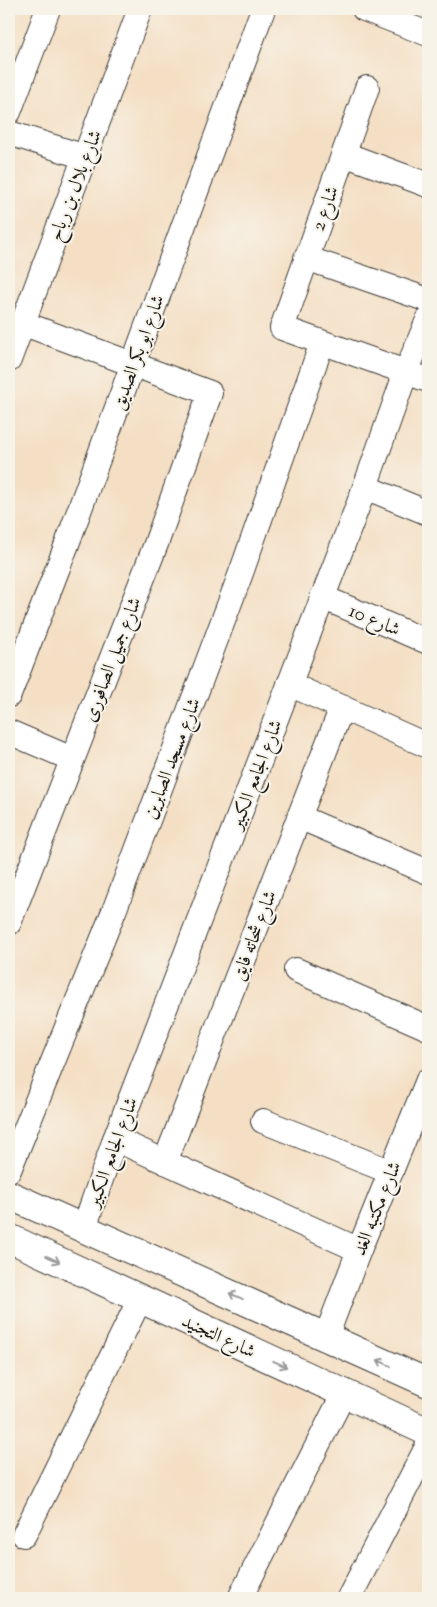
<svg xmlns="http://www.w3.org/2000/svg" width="437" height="1607" font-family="'Sorts Mill Goudy',Amiri,serif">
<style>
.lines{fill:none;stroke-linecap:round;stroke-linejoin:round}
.minor-casing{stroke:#3c3935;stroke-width:26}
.trunk-casing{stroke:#3c3935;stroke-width:30}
.minor{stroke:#fff;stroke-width:24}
.trunk{stroke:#fff;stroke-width:28}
.oneway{stroke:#999}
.labels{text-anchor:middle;stroke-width:4;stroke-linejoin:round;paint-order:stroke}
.street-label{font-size:19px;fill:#1c1c1c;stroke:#f7f3e8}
</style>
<rect width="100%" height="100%" fill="#f7f3e8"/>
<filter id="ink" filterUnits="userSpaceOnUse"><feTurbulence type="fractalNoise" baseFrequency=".02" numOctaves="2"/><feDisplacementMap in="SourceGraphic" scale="10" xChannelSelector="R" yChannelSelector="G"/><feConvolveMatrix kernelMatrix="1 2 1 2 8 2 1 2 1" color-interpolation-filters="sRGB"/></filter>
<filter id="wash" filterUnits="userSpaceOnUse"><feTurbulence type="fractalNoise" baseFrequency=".0096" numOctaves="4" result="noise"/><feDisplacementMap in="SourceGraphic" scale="20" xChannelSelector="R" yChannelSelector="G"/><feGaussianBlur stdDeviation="1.12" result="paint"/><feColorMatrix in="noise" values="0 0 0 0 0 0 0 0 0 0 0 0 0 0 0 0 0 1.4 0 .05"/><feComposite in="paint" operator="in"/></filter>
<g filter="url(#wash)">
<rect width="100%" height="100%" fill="#f4dfc4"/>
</g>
<g filter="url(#ink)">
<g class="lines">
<defs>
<g id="minor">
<path d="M 364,9 L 428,34"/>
<path d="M 367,88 L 282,328 L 428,380"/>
<path d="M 9,112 L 48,9"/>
<path d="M 9,133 L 85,157"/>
<path d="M 344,154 L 428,185"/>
<path d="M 306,258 L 428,300"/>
<path d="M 9,360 L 140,9"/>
<path d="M 365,487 L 428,513"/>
<path d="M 322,597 L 428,642"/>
<path d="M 289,684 L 428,746"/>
<path d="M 9,695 L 67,544 L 263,9"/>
<path d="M 9,732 L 72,759"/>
<path d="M 299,817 L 428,872"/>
<path d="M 9,923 L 156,544 L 210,393 L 22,323"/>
<path d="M 296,970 L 428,1028"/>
<path d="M 263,1121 L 391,1172"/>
<path d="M 115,1139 L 359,1250"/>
<path d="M 165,1162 L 342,707"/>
<path d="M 9,1170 L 114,911 L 241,573 L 322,343"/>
<path d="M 84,1228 L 115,1139 L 365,487 L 406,372 L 428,320"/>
<path d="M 326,1337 L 359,1250 L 428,1080"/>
<path d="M 24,1535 L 140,1299"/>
<path d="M 240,1598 L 344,1393"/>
<path d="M 349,1598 L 428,1445"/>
</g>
<g id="trunk">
<path d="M 9,1195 L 428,1383"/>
<path d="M 9,1238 L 428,1432"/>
</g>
</defs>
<use href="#minor" class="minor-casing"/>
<use href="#trunk" class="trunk-casing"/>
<use href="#minor" class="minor"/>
<use href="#trunk" class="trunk"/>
</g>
<defs><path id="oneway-shaft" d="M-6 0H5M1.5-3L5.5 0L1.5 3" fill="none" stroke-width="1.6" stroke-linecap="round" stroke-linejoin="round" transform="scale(1.25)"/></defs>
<g class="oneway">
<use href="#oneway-shaft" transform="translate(53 1259) rotate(25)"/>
<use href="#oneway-shaft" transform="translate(236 1296) rotate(-156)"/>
<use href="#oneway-shaft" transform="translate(384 1363) rotate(-155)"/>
<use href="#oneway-shaft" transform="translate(280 1364) rotate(25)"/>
</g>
</g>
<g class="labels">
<g class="street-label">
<text transform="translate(74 185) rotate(-69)" y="7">شارع بلال بن رباح</text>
<text transform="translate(324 208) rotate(-70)" y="7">شارع 2</text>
<text transform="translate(137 352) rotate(-70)" y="7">شارع ابو بكر الصديق</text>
<text transform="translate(375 619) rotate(23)" y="7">شارع 10</text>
<text transform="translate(111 659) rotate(-69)" y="7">شارع جميل الصافورى</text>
<text transform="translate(171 758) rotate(-69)" y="7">شارع مسجد الصابرين</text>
<text transform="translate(255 774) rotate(-69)" y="7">شارع الجامع الكبير</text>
<text transform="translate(253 935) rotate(-69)" y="7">شارع شحاته فايق</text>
<text transform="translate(111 1152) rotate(-70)" y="7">شارع الجامع الكبير</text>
<text transform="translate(376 1208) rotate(-68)" y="7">شارع مكتبه الغد</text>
<text transform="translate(219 1335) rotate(25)" y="7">شارع التجنيد</text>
</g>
</g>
<rect width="437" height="1607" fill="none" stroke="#f7f3e8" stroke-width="30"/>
</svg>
